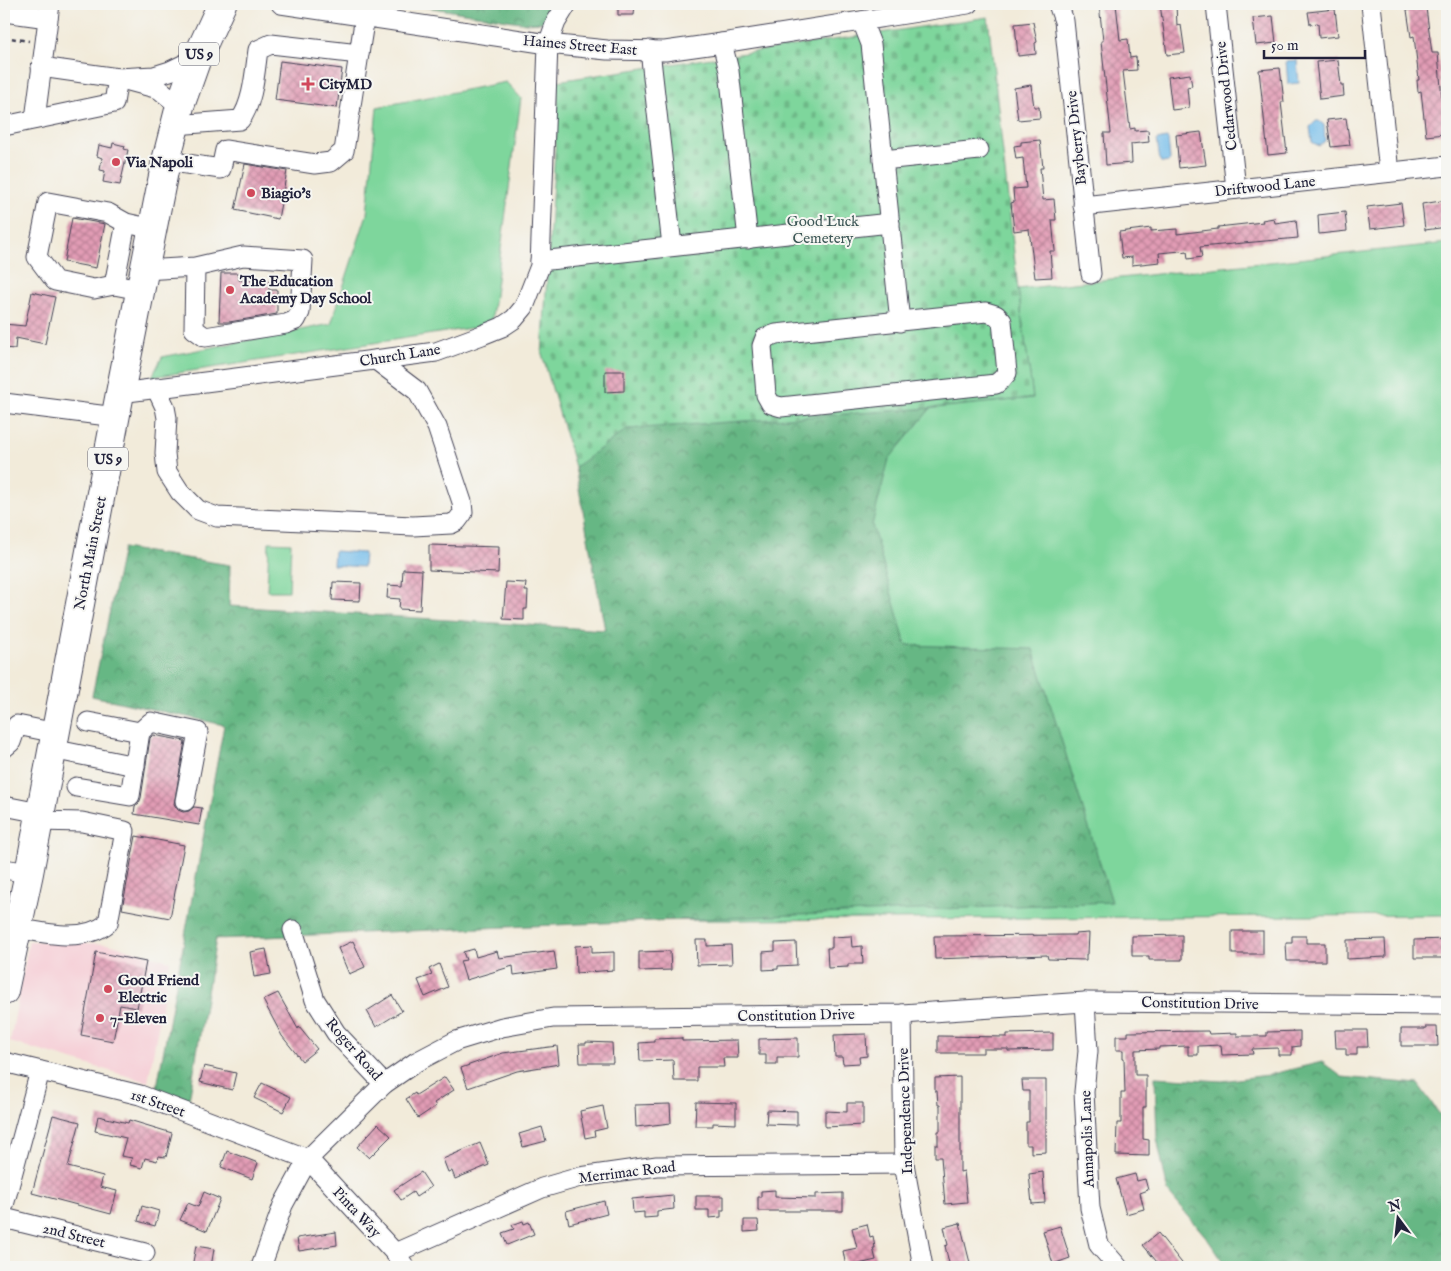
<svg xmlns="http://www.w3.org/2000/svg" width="1451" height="1271" font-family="'IM FELL English',serif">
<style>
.built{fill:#f6cfd7}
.green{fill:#7ed69c;stroke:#507c6c}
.forest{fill:url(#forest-crowns);stroke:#446c60}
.cemetery{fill:url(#cemetery-stones);stroke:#507c6c}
.water{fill:#71bbea;stroke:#4a6e92}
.building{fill:url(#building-cross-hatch)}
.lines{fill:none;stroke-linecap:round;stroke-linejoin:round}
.minor-casing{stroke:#414053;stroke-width:21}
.highway-casing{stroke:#414053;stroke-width:30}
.path{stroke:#414053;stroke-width:2.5;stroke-dasharray:4 4;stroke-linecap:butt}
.minor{stroke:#fff;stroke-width:19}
.highway{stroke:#fff;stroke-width:28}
.poi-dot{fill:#d1495b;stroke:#f6f6f2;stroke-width:2}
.labels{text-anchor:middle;stroke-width:4;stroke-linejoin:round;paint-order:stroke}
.shield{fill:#f6f6f2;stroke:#626272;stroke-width:1}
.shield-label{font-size:14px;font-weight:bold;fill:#22223b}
.street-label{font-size:15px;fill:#22223b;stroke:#f6f6f2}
.poi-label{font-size:15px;font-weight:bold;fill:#22223b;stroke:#f6f6f2;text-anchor:start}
.park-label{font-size:15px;fill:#3e5858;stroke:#f6f6f2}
</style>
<defs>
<pattern id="forest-crowns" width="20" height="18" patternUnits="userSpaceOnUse" patternTransform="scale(1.25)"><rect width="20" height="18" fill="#66b784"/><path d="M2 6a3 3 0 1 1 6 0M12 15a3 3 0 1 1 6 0" fill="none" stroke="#54946d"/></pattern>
<pattern id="cemetery-stones" width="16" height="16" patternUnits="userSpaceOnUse" patternTransform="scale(1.25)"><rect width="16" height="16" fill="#7ed69c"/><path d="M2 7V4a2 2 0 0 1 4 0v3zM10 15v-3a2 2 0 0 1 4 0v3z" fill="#6db787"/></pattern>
<pattern id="building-cross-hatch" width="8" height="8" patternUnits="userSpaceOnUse" patternTransform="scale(1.25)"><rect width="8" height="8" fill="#e29cb5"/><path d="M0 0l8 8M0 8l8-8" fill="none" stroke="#b77f94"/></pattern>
</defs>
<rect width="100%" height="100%" fill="#f6f6f2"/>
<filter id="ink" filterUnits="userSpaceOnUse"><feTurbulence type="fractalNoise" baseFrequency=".02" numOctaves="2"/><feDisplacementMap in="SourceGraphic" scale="10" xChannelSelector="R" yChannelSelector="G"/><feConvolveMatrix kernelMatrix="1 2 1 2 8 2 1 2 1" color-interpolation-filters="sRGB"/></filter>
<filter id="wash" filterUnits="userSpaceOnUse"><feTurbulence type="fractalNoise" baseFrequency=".0096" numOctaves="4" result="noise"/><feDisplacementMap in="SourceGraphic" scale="20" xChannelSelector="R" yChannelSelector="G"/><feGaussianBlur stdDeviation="1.12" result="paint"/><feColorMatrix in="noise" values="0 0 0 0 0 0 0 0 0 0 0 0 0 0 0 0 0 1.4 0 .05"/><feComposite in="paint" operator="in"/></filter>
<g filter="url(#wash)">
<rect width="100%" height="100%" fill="#f2ebda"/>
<path class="built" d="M 29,941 L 108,944 L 170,961 L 148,1082 L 10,1042 Z"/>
<g class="green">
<path d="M 506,82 L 521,98 L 491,325 L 152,377 L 162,357 L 331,324 L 367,214 L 377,107 Z"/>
<path d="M 1447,243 L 1447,915 L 605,921 L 692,433 L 1033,398 L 1018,289 Z"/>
<path d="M 269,542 L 291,543 L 289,591 L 267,591 Z"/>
</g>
<g class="forest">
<path d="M 408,4 L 556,4 L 543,22 L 526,23 Z"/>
<path d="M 931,408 L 889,459 L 872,525 L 906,645 L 1033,649 L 1112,902 L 216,939 L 187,1112 L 154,1103 L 224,725 L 92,696 L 123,548 L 230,565 L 229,606 L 605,630 L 575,467 L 627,429 Z"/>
<path d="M 1322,1062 L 1342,1077 L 1418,1084 L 1446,1123 L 1447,1267 L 1227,1267 L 1206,1237 L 1168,1192 L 1157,1138 L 1155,1077 L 1222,1081 L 1268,1075 Z"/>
</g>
<path class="cemetery" d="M 988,17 L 1018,289 L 1033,398 L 931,408 L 627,429 L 575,467 L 542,354 L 558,105 L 557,81 Z"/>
<g class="water">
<path d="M 1297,60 L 1299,83 L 1288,84 L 1286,61 Z"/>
<path d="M 1316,121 L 1319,121 L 1324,125 L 1325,141 L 1319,146 L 1312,142 L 1310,127 Z"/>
<path d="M 1166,138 L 1168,139 L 1170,160 L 1169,162 L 1162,163 L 1160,161 L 1157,140 Z"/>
<path d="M 334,551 L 364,553 L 363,567 L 333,565 Z"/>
</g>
<g id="blocks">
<g class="building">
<path d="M 618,4 L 635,4 L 634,15 L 618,15 Z"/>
<path d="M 1099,4 L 1116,4 L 1120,40 L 1128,39 L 1130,58 L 1136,57 L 1137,70 L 1123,71 L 1130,129 L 1135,128 L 1135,131 L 1148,130 L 1149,142 L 1131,144 L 1132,163 L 1106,165 L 1104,133 L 1111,133 L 1103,60 L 1101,41 L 1103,41 Z"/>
<path d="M 1160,4 L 1176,4 L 1177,26 L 1181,25 L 1185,53 L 1167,55 Z"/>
<path d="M 1426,8 L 1432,53 L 1438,53 L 1445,134 L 1426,136 L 1421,91 L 1418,92 L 1417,80 L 1419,80 L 1414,36 L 1411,37 L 1407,10 Z"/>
<path d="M 1335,9 L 1338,36 L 1319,38 L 1318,23 L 1310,24 L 1308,12 Z"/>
<path d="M 1273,16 L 1276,43 L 1256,45 L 1253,18 Z"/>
<path d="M 1033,22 L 1037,42 L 1035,43 L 1036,54 L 1018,56 L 1015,24 Z"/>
<path d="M 1338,60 L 1341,85 L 1343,85 L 1344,96 L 1320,99 L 1316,62 Z"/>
<path d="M 280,61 L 342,69 L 337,108 L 275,100 Z"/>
<path d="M 1280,68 L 1284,102 L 1281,102 L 1287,153 L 1268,155 L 1259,70 Z"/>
<path d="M 1190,74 L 1192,86 L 1187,87 L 1189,108 L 1172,110 L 1168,77 Z"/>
<path d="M 1031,85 L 1034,107 L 1039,107 L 1040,118 L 1018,120 L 1014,88 Z"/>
<path d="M 1346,118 L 1350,145 L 1331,147 L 1327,120 Z"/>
<path d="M 1201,132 L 1206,165 L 1179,168 L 1176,135 Z"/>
<path d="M 1040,140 L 1043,168 L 1040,168 L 1043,200 L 1054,199 L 1056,220 L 1052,220 L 1055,251 L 1050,251 L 1052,277 L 1035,278 L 1029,229 L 1014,231 L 1011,203 L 1014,202 L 1013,189 L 1026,188 L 1023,158 L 1016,159 L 1014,146 L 1021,145 L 1021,142 Z"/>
<path d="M 113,143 L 125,146 L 124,149 L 128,150 L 120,185 L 103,182 L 105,171 L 100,170 L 102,158 L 97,156 L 99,145 L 112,148 Z"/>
<path d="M 245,164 L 287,171 L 278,219 L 235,210 Z"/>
<path d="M 1447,200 L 1447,227 L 1425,230 L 1422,204 Z"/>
<path d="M 1401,203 L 1404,225 L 1370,229 L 1367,207 Z"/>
<path d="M 1345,212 L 1347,231 L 1319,234 L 1318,215 Z"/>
<path d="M 72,218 L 105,224 L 96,268 L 64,262 Z"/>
<path d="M 1274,218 L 1275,223 L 1296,220 L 1298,238 L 1200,247 L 1202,257 L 1188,259 L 1187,251 L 1182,252 L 1181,251 L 1159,253 L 1160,262 L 1132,265 L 1132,257 L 1122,258 L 1119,232 L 1151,228 L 1151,231 L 1177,229 L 1177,234 L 1218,229 L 1218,227 L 1263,222 L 1262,220 Z"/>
<path d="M 221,273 L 239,273 L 239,280 L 269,280 L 269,290 L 277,290 L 277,314 L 229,322 L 219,322 Z"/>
<path d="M 32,292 L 55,297 L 45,344 L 16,338 L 15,349 L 4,348 L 4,324 L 25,326 Z"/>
<path d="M 605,371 L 624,371 L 624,391 L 605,392 Z"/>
<path d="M 429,545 L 499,547 L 498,573 L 429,570 Z"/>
<path d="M 403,569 L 422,570 L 420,610 L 399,609 L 400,599 L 387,598 L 388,585 L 402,586 Z"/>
<path d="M 333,582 L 361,583 L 360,601 L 332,600 Z"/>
<path d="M 506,582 L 526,583 L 525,591 L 528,591 L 527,609 L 524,609 L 524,620 L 503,619 Z"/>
<path d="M 153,735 L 185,741 L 174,804 L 178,810 L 183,812 L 189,811 L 194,807 L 202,808 L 199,825 L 134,814 L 135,806 L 139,803 L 141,798 L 150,738 Z"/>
<path d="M 136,836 L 184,845 L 170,918 L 122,909 Z"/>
<rect x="1232" y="931" width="31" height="23"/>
<path d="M 1089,933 L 1088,954 L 1086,954 L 1086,960 L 1048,959 L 1047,955 L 935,959 L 934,936 L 1075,935 L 1075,934 Z"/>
<path d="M 1182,935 L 1182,960 L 1149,960 L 1149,956 L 1132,956 L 1132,936 Z"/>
<path d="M 851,936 L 852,947 L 862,946 L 863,964 L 848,964 L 848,967 L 828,968 L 827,948 L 832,948 L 832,937 Z"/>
<path d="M 1292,936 L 1306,936 L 1306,943 L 1325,943 L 1325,961 L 1287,961 L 1286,943 L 1292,943 Z"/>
<path d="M 1385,939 L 1386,957 L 1347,959 L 1347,940 Z"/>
<path d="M 1447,939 L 1447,958 L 1414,958 L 1414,940 Z"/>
<path d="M 696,940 L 707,940 L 707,946 L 731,945 L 732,964 L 697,965 Z"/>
<path d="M 353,941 L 365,967 L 349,974 L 338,948 Z"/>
<path d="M 796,942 L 797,965 L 778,966 L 778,969 L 763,970 L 763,952 L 775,951 L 775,943 Z"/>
<path d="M 592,945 L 592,953 L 614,952 L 614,970 L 576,973 L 575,946 Z"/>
<path d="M 266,949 L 271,974 L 254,977 L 250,952 Z"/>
<path d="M 474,949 L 476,957 L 497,951 L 499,958 L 554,951 L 557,969 L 514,975 L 513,966 L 466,980 L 460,961 L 466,960 L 463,952 Z"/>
<path d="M 670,951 L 671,970 L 639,971 L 639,952 Z"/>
<path d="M 96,952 L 146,962 L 137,1008 L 120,1005 L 113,1041 L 81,1035 Z"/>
<path d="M 439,964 L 448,987 L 425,997 L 418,980 L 432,975 L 429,969 Z"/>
<path d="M 278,993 L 298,1029 L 299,1027 L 317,1049 L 302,1061 L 282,1036 L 263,1000 Z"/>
<path d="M 392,995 L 402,1011 L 376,1027 L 367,1011 Z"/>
<path d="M 1425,1027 L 1437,1027 L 1438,1046 L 1401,1046 L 1401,1029 L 1425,1029 Z"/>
<path d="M 1335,1030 L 1367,1030 L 1368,1047 L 1357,1047 L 1357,1055 L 1346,1055 L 1346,1048 L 1336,1048 Z"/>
<path d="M 1208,1031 L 1209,1034 L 1237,1033 L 1237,1036 L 1267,1036 L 1267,1032 L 1300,1031 L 1300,1046 L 1292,1047 L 1292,1055 L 1278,1055 L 1278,1048 L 1252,1049 L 1253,1054 L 1222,1055 L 1221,1045 L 1198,1046 L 1198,1055 L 1188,1055 L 1188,1046 L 1159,1047 L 1159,1049 L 1135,1050 L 1135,1075 L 1146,1075 L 1146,1107 L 1143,1107 L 1143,1139 L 1149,1140 L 1149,1156 L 1116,1155 L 1117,1123 L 1121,1123 L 1121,1093 L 1125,1093 L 1124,1058 L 1123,1058 L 1123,1050 L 1116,1050 L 1116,1036 L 1128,1036 L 1128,1032 Z"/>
<path d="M 1053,1033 L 1053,1050 L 1008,1051 L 1008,1049 L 983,1049 L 983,1053 L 938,1053 L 938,1036 L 1007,1037 L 1007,1034 Z"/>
<path d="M 866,1034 L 867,1056 L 859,1057 L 860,1063 L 843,1064 L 842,1057 L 835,1057 L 834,1035 Z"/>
<path d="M 682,1038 L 682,1041 L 737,1040 L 738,1058 L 723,1058 L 724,1067 L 697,1067 L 697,1081 L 674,1081 L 673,1060 L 640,1061 L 639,1043 L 654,1042 L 654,1039 Z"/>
<path d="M 798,1038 L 798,1057 L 777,1057 L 777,1064 L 766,1064 L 766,1055 L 759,1055 L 759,1039 Z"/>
<path d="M 586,1042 L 612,1043 L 613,1063 L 580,1063 L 579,1044 L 586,1044 Z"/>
<path d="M 557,1046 L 559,1064 L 517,1071 L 468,1088 L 461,1068 L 503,1053 Z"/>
<path d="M 204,1066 L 236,1073 L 232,1090 L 200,1082 Z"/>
<path d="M 445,1077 L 454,1090 L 434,1103 L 436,1106 L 418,1118 L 406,1099 L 415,1093 L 416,1095 Z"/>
<path d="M 960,1077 L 960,1172 L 964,1171 L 967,1202 L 945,1204 L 941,1157 L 935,1157 L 935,1145 L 938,1145 L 938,1131 L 940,1131 L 940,1105 L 938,1105 L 937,1091 L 935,1091 L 935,1078 Z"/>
<path d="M 1022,1080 L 1046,1080 L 1046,1152 L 1031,1153 L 1031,1145 L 1026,1145 L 1026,1122 L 1029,1122 L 1029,1091 L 1023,1091 Z"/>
<path d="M 262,1083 L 291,1097 L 283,1112 L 254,1098 Z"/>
<path d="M 696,1102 L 736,1103 L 736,1124 L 713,1123 L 713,1126 L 695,1126 Z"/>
<path d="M 847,1103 L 863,1103 L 863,1125 L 825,1127 L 825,1111 L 847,1112 Z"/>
<path d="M 670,1104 L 671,1123 L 636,1127 L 635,1105 Z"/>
<path d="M 603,1106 L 607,1128 L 594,1131 L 595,1136 L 585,1138 L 580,1111 Z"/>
<path d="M 767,1110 L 797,1111 L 797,1125 L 766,1124 Z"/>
<path d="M 53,1115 L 80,1122 L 68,1167 L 103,1176 L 100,1187 L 117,1191 L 111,1214 L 32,1193 Z"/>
<path d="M 98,1116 L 128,1123 L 129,1120 L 172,1133 L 166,1157 L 158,1156 L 157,1161 L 145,1158 L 142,1168 L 130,1165 L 132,1158 L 121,1156 L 126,1138 L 95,1131 Z"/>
<path d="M 378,1124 L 391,1136 L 369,1158 L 357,1147 Z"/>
<path d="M 542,1127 L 546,1141 L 523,1147 L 519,1134 Z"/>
<path d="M 480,1143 L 489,1165 L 455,1179 L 452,1171 L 448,1172 L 443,1159 Z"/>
<path d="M 227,1151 L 258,1163 L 252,1179 L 221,1167 Z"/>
<path d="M 421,1172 L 431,1187 L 416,1197 L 413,1192 L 401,1200 L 394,1190 Z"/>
<path d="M 1043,1172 L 1045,1203 L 1032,1204 L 1029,1174 Z"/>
<path d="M 1135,1174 L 1137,1181 L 1145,1179 L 1148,1190 L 1140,1193 L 1144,1209 L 1126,1214 L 1116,1179 Z"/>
<path d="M 775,1190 L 775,1197 L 816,1198 L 816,1194 L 843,1193 L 843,1211 L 758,1211 L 758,1197 L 761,1197 L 761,1191 Z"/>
<path d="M 204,1192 L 220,1199 L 207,1231 L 180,1220 L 188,1203 L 198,1207 Z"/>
<path d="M 673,1195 L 674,1209 L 657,1211 L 657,1217 L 644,1218 L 644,1212 L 633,1213 L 632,1199 Z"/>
<path d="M 696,1196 L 724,1196 L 724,1210 L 721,1210 L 721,1217 L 709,1218 L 709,1210 L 696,1210 Z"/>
<path d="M 604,1201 L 607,1214 L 569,1224 L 566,1211 Z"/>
<path d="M 142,1206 L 159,1211 L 155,1226 L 138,1221 Z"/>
<path d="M 744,1220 L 758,1220 L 759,1231 L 744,1232 Z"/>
<path d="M 523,1221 L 524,1224 L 529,1222 L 534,1234 L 507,1245 L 502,1233 L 514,1229 L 512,1225 Z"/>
<path d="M 960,1223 L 971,1267 L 950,1267 L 945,1246 L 948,1245 L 944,1227 Z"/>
<path d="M 867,1224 L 870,1237 L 873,1236 L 875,1248 L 873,1248 L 876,1260 L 846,1267 L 843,1251 L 857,1248 L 852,1228 Z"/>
<path d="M 1060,1226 L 1070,1258 L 1053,1264 L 1043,1231 Z"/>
<path d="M 336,1232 L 337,1245 L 299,1251 L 297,1238 Z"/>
<path d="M 1158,1233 L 1185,1267 L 1161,1267 L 1143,1245 Z"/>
<path d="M 196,1246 L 214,1249 L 211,1267 L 192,1267 Z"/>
</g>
</g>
</g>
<g filter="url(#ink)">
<use href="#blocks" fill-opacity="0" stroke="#414053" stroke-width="1"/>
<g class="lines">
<defs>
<g id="minor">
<path d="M 281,4 L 548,44 L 607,50 L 665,51 L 722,43 L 968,4"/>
<path d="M 1058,4 L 1064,21 L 1091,274"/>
<path d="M 1216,4 L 1236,189"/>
<path d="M 1371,4 L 1389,172"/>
<path d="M 4,12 L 48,18"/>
<path d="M 862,21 L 871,44 L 900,322"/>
<path d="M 722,43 L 729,71 L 748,239"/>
<path d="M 650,50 L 672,246"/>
<path d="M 180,106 L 159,89 L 118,78 L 154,76 L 170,71 L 197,58"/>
<path d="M 35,119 L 50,4"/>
<path d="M 175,125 L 240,120 C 253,104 255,71 258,50 L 271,44 L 359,54 L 365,16"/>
<path d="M 4,126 L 114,103 L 118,78 L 41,67"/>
<path d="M 883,160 L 979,150"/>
<path d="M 166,161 L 221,169 L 225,150 L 315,164 L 331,162 L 344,151 L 359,54"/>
<path d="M 1083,206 L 1447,166"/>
<path d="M 540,261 L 890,223"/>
<path d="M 144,270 L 195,267 L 243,256 L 303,260 L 300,312 L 296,320 L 286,324 L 205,337 L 194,329 L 195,267"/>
<path d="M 114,285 L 126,223"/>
<path d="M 140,290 L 114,285 L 94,289 L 55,281 L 37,257 L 48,202 L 108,213 L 126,223 L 153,229"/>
<path d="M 986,312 L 996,315 L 1002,321 L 1007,373 L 1001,380 L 996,384 L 781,407 L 771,404 L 766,395 L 762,346 L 765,338 L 776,334 Z"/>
<path d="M 156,388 L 165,407 L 167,418 L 165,453 L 167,472 L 180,492 L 198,510 L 217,517 L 413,526 L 451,524 L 457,521 L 463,513 L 462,502 L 437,427 L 417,391 L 376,360"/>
<path d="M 120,393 L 436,352 L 482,335 L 502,327 L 514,319 L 524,307 L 540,266 L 548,44 L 556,22 L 567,4"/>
<path d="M 4,403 L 116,417"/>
<path d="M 88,722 L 140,732"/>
<path d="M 4,748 L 11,742 L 17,725 L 56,733"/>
<path d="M 52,749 L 135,766"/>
<path d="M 76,787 L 130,796 L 140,732 L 151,722 L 198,732 L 185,801"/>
<path d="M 4,806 L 40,813"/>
<path d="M 4,869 L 29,873"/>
<path d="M 17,928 C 45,933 84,943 108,923 L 125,831 L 82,822 L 38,821"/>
<path d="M 293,930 L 315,1000 L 336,1033 L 384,1084"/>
<path d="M 1085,1002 L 1088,1051 L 1084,1092 L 1090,1208 L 1099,1245 L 1118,1267"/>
<path d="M 902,1014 L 904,1164 L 923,1267"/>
<path d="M 4,1062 L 140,1095 L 308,1159 L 395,1253 L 405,1267"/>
<path d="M 4,1205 L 40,1071"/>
<path d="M 4,1218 L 145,1253"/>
<path d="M 395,1253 L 542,1188 L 580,1177 L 657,1166 L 904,1164"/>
<path d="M 261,1267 L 283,1205 L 308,1159 L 384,1084 L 416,1062 L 456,1041 L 502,1027 L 553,1018 L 902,1014 L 1085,1002 L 1447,1005"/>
</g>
<path id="highway" d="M 4,991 L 29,873 L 120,393 L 166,161 L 180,106 L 197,58 L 222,4"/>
</defs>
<use href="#minor" class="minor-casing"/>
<use href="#highway" class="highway-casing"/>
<path class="path" d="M 4,37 L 29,41"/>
<use href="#minor" class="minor"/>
<use href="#highway" class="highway"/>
</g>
</g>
<g class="poi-dot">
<path d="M305.5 76.5h5v5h5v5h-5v5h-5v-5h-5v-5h5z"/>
<circle cx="116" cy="162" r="5"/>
<circle cx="251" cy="193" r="5"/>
<circle cx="230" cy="290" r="5"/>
<circle cx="108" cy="989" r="5"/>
<circle cx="100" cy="1018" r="5"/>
</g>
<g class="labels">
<g class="shield">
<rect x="179" y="42.5" width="40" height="23" rx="4"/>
<rect x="88" y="447.5" width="40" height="23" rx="4"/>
</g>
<g class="shield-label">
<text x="199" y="59">US 9</text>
<text x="108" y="464">US 9</text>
</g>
<g class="street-label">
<text transform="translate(580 45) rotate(5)" y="5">Haines Street East</text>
<text transform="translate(1226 96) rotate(-96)" y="5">Cedarwood Drive</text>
<text transform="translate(1076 138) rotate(-96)" y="5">Bayberry Drive</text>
<text transform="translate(1265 186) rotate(-6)" y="5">Driftwood Lane</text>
<text transform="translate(400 355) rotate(-9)" y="5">Church Lane</text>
<text transform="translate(90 553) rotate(-79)" y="5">North Main Street</text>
<text transform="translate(1200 1003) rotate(1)" y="5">Constitution Drive</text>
<text transform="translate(796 1015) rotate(-1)" y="5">Constitution Drive</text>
<text transform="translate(354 1049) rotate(49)" y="5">Roger Road</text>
<text transform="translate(158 1103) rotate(19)" y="5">1st Street</text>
<text transform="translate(905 1111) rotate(-92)" y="5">Independence Drive</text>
<text transform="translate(1087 1139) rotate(-92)" y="5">Annapolis Lane</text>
<text transform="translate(627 1172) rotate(-7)" y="5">Merrimac Road</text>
<text transform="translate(357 1212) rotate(47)" y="5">Pinta Way</text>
<text transform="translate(74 1235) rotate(14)" y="5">2nd Street</text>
</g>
<g class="poi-label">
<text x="319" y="89">CityMD</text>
<text x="126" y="167">Via Napoli</text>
<text x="261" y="198">Biagio's</text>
<text x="240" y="286">The Education<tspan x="240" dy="17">Academy Day School</tspan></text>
<text x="118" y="985">Good Friend<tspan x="118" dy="17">Electric</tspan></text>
<text x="110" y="1023">7-Eleven</text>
</g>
<g class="park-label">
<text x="823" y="226">Good Luck<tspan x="823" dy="17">Cemetery</tspan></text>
</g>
</g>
<rect width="1451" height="1271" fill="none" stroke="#f6f6f2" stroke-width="20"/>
<g transform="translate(1398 1218) rotate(345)" stroke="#f6f6f2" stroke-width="4" paint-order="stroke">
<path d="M0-4L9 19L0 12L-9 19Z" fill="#22223b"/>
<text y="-8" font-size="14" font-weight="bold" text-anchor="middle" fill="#22223b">N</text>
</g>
<path d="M1264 50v8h101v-8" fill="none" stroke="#22223b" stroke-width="2.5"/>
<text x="1271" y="50" font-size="15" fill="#22223b" stroke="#f6f6f2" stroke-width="4" paint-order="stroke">50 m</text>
</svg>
